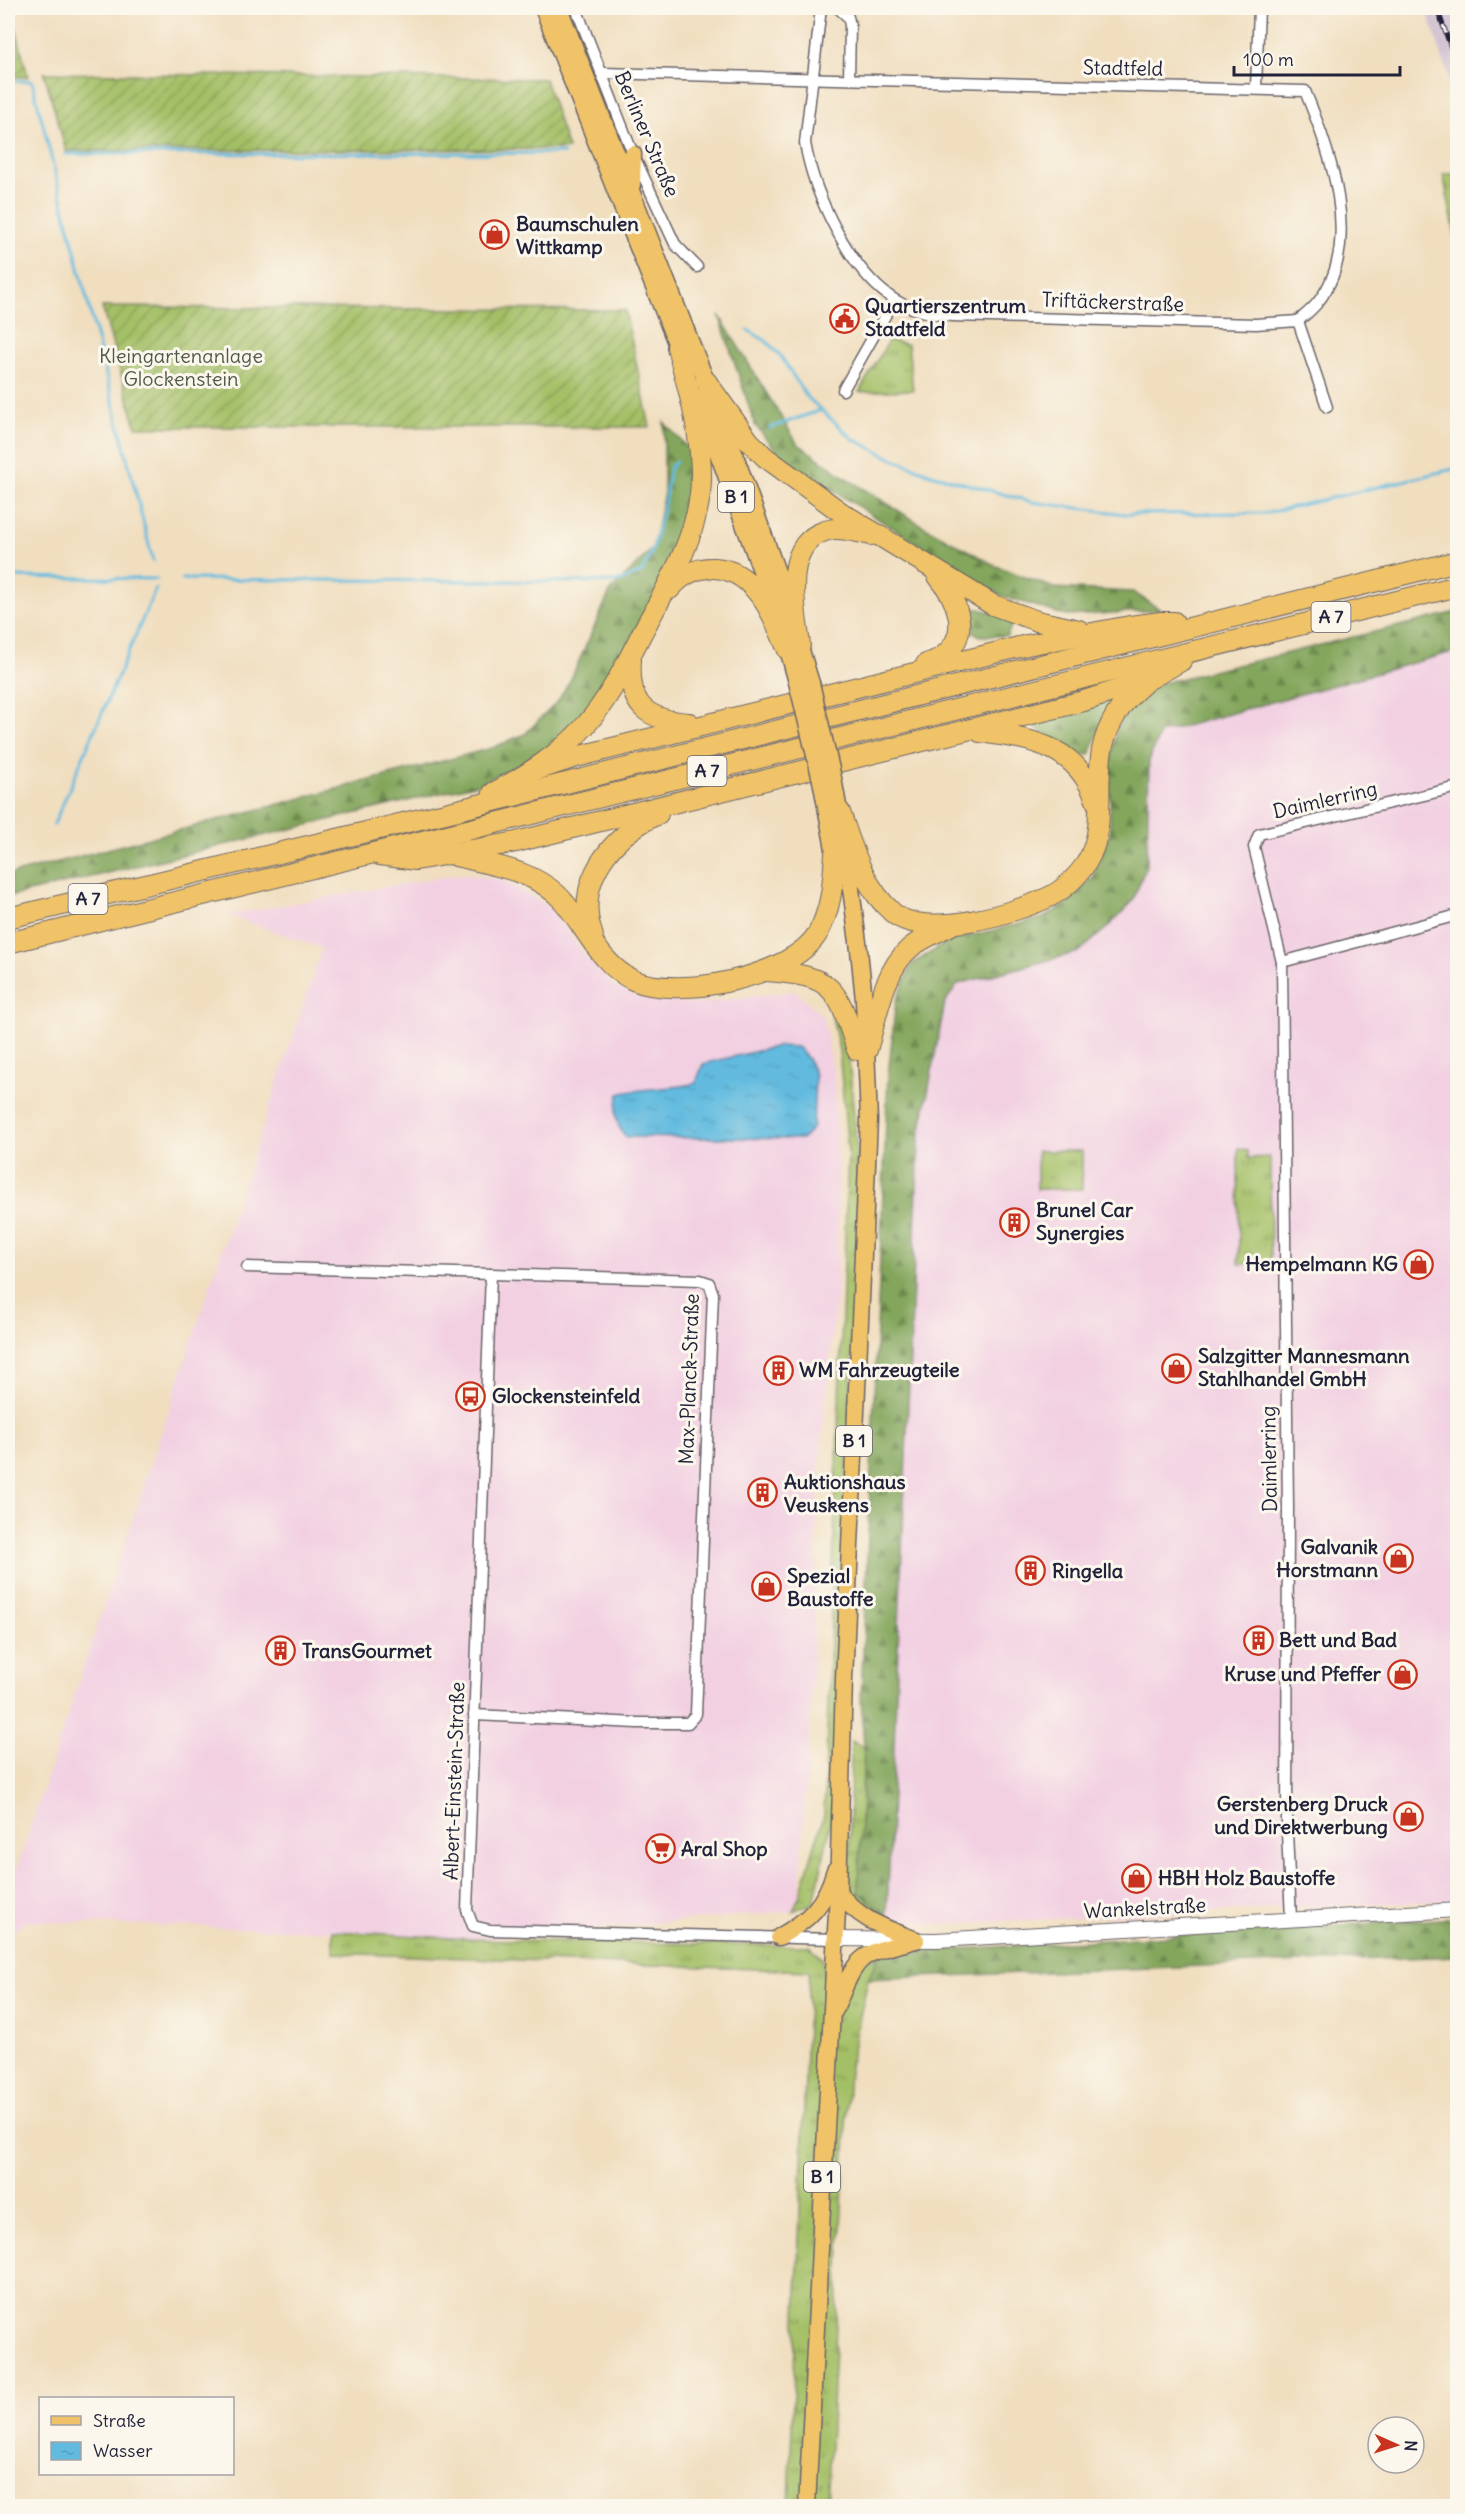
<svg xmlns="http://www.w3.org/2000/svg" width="1465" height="2514" font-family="Delius,sans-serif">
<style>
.built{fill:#f2d0e2}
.railway{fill:#cfbed0}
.grass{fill:url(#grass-tufts);stroke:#637150;stroke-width:1.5}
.forest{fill:url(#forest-firs);stroke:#52644b;stroke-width:1.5}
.garden{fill:url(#garden-furrows);stroke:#637150;stroke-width:1.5}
.water{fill:url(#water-ripples);stroke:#426e8d;stroke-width:1.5}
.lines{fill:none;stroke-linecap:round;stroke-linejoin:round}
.stream{stroke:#62bbdf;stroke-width:3}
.minor-casing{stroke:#6a6469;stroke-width:13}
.tertiary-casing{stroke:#6a6469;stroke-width:16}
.primary-casing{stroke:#6a6469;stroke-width:19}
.motorway-casing{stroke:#6a6469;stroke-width:22}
.minor{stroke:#fff;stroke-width:10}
.tertiary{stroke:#fff;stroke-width:14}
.primary{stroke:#f0c369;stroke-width:16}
.motorway{stroke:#f0c369;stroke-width:20}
.rail-casing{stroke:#22223b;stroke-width:5}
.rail{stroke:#fbf7ec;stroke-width:3;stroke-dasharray:9;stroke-linecap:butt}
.primary-bridge-casing{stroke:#6a6469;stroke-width:19;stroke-linecap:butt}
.primary-bridge{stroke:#f0c369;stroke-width:16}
.labels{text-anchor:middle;stroke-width:6;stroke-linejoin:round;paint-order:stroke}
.shield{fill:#fbf7ec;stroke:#636270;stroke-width:1.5}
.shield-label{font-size:18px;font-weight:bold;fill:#22223b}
.street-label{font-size:20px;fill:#22223b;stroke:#fbf7ec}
.poi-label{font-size:20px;font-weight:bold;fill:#22223b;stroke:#fbf7ec;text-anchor:start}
.park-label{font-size:20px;fill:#50594a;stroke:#fbf7ec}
</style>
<defs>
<pattern id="grass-tufts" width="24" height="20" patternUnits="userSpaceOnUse" patternTransform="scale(1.5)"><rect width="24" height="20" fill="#a4c066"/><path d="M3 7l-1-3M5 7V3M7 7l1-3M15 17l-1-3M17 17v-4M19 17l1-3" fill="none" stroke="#859c55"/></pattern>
<pattern id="forest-firs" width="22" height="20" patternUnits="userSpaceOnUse" patternTransform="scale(1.5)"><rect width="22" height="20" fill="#83a65b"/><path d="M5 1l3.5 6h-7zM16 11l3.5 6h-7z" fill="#6b874c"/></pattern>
<pattern id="garden-furrows" width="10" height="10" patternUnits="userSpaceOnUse" patternTransform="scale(1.5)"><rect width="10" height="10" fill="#a4c066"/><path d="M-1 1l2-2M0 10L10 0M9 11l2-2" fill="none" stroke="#859c55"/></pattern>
<pattern id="water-ripples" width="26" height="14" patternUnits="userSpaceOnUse" patternTransform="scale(1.5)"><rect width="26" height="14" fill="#62bbdf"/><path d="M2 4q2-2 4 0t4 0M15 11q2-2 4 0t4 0" fill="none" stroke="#55a0c0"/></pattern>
</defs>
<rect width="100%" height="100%" fill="#fbf7ec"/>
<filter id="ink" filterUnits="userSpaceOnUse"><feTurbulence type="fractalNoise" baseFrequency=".0167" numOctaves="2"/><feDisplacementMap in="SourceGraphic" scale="12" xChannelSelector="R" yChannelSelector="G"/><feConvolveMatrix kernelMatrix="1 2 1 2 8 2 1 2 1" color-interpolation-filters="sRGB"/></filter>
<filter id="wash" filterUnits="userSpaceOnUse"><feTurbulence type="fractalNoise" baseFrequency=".008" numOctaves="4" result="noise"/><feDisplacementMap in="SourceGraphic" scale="24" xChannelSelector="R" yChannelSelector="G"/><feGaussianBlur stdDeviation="1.35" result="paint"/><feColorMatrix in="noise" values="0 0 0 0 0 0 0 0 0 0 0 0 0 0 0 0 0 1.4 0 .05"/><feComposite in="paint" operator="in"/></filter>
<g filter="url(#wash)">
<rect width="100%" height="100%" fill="#f0debf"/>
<g class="built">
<path d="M 1457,651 L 1457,1900 L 940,1924 L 914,1922 L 887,1916 L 919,1140 L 945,1002 L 958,984 L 1079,952 L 1149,834 L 1149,761 L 1160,733 Z"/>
<path d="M 460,874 L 500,879 L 550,907 L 585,956 L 615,987 L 651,1001 L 696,1004 L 795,991 L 823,1016 L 835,1082 L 838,1187 L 837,1290 L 819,1465 L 812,1685 L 799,1897 L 793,1911 L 470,1939 L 333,1931 L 25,1921 L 8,1937 L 8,1895 L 322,948 L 227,915 Z"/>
</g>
<path class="railway" d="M 1426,8 L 1457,8 L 1457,102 Z"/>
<g class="grass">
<path d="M 1443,174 L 1457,174 L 1457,244 Z"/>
<path d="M 889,340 L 908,345 L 913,390 L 859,392 Z"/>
<path d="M 834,1002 L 847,1036 L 857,1151 L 858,1222 L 832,1817 L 814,1903 L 793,1911 L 799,1897 L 824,1815 L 848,1152 L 839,1050 L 830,1007 Z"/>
<path d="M 1238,1148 L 1248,1151 L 1248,1158 L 1270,1157 L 1271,1263 L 1239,1264 Z"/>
<rect x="1037" y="1151" width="45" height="38"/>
<path d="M 851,1741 L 864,1747 L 859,1891 L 887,1916 L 887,1921 C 866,1909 854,1907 849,1882 Z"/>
<path d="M 333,1931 L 470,1939 L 810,1946 L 823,1959 L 825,1980 L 855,1978 L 863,1962 L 880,1954 L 868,1979 L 849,2068 L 827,2506 L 789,2506 L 809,1971 L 333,1953 Z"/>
</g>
<g class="forest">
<path d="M 719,315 L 797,443 L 846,478 L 920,524 L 996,566 L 1054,588 L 1133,592 L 1161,610 L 1067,616 L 1002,596 L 793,466 L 772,446 L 755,425 Z"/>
<path d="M 664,422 L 695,456 L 689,517 L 666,574 L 623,655 L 592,702 L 568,731 L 536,757 L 478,784 L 8,897 L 8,875 L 492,748 L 525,734 L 558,701 L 570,681 L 610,592 L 653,548 L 664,492 Z"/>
<path d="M 973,608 L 993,612 L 1012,624 L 1007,636 L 980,636 L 973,632 Z"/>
<path d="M 1457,612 L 1457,651 L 1160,733 L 1149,761 L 1147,863 L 1133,901 L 1108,927 L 1079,952 L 958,984 L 945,1002 L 919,1140 L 887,1916 L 858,1892 L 864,1747 L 861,1698 L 888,1076 L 896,1001 L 912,964 L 949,941 L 1043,918 L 1070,901 L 1093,877 L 1110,832 L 1110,764 L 1116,733 L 1128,708 L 1154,685 Z"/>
<path d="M 1123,697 L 1097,735 L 1090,755 L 1077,754 L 1028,723 Z"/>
<path d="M 1457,1918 L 1457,1956 L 868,1979 L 880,1954 Z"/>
</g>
<g class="garden">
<path d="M 8,8 L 11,8 L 28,77 L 8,77 Z"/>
<path d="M 44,73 L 545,79 L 568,149 L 66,151 Z"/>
<path d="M 102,307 L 625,310 L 650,427 L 136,427 Z"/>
</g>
<path class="water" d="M 778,1046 L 797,1047 L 808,1059 L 815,1075 L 813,1127 L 803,1139 L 626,1137 C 614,1124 615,1111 619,1094 C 644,1087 670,1090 696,1083 L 703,1064 Z"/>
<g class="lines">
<g class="stream">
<path d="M 8,81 L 32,81 L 153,561"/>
<path d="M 66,154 L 564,153"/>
<path d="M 748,330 L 766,341 L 780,355 L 806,396 L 853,439 L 891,458 L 931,474 L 1032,502 L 1125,514 L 1267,513 L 1458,468"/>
<path d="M 770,428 L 821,410"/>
<path d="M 8,577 L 157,579"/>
<path d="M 182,579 L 618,582 L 642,572 L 653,548 L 664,504 L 670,467 L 676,462"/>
<path d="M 54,824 L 156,588"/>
</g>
</g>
</g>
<g filter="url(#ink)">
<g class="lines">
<defs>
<g id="minor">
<path d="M 576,8 L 633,154 L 675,244 L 697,267"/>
<path d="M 821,8 L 805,143 C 814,195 850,272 895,300 C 913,311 933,314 953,316 L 1256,324 L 1298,321"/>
<path d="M 838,8 L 848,17 L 850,25 L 849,79"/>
<path d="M 601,73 L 1305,91 C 1330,151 1364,244 1318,302 C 1313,309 1305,315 1298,321"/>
<path d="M 1256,88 L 1259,8"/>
<path d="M 1298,321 L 1327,407"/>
<path d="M 843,390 L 894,300"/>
<path d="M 1282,962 L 1458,915"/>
<path d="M 247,1267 L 700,1280 L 709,1283 L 713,1294 L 696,1714 L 688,1723 L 637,1723 L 474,1715"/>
<path d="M 491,1274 L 467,1910 L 473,1926 L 490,1930 L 835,1939"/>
<path d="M 1291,1919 L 1287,1832 L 1288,1506 L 1282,962 L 1254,847 L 1259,834 L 1458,787"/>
</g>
<path id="tertiary" d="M 835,1939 L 936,1940 L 1458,1910"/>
<g id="primary">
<path d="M 543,8 L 682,358"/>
<path d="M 559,8 L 732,447 L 779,578 L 811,683"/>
<path d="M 632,185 L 633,154"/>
<path d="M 697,396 L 777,614"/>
<path d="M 785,638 L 798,686"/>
<path d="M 821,780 L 837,865"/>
<path d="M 838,1891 C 857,1919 885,1928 916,1940"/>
<path d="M 779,1937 C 809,1920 825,1905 835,1870"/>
<path d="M 835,2010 C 858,1953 857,1955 916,1940"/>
<path d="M 807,2506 L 838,1891 L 844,1680 L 869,1120 L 864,1000 L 859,950 L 846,850 L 833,778"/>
</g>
<g id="motorway">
<path d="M 706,381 L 749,441 L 765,457 L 842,513 L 993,605 L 1037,621 L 1079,630"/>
<path d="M 670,589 C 695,559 733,562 757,592 C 771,608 779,631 788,650"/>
<path d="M 800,645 C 796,612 780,545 825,531 C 839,526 857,532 871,535"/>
<path d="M 631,660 C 628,705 645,720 689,723"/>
<path d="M 926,664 C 931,662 938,660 943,656 C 973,633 956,598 937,575"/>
<path d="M 980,732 C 1032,739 1078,745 1097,803"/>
<path d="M 533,771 L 576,757 L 1027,645 L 1130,626 L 1161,622 L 1174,622"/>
<path d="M 493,793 C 527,775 559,755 585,726 C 609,699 625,666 642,633 C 667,586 699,536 701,481 C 702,435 689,391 677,347"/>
<path d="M 840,812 C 852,847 864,888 893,913 C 924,940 1017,913 1051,896 C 1061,891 1071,882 1079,873 C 1110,837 1094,793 1102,750 C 1107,725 1122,701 1142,685"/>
<path d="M 380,855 L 416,860 L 516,842 L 1084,701 L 1146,681 L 1181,661"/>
<path d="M 456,856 C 493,865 538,871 564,902 C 586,928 601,965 633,980 C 678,1000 792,977 818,933 C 832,908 833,880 835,853"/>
<path d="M 8,918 L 462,809 L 1458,561"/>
<path d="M 593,936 C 573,882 611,836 658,814"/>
<path d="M 8,943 L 1458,586"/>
<path d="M 766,971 C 835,976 837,987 857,1050"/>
<path d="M 867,1050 C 877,1017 883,971 910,948 C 922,938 938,932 951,925"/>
</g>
</defs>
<use href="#minor" class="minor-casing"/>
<use href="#tertiary" class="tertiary-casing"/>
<use href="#primary" class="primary-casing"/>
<use href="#motorway" class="motorway-casing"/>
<use href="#minor" class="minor"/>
<use href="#tertiary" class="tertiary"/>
<use href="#primary" class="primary"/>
<use href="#motorway" class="motorway"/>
<defs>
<path id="rail" d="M 1437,8 L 1458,68"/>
</defs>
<use href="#rail" class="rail-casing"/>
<use href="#rail" class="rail"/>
<defs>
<g id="primary-bridge">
<path d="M 811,683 L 833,778"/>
<path d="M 798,686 L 821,780"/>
</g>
</defs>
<use href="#primary-bridge" class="primary-bridge-casing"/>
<use href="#primary-bridge" class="primary-bridge"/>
</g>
</g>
<defs>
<symbol id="shop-ring" viewBox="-11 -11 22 22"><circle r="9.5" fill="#fbf7ec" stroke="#c8321e" stroke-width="1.5"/><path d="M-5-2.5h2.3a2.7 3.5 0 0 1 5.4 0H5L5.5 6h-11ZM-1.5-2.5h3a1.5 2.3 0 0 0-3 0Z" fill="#c8321e"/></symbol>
<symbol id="civic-ring" viewBox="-11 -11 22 22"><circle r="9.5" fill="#fbf7ec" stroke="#c8321e" stroke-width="1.5"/><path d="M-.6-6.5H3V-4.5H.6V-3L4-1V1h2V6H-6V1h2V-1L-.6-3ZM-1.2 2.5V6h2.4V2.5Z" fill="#c8321e"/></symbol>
<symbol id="building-ring" viewBox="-11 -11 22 22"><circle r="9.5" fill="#fbf7ec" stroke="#c8321e" stroke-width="1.5"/><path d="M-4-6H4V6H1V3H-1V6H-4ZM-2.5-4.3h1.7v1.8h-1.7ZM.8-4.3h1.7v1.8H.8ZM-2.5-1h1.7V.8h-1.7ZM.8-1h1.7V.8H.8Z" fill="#c8321e"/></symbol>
<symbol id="bus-ring" viewBox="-11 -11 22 22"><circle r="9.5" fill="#fbf7ec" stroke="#c8321e" stroke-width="1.5"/><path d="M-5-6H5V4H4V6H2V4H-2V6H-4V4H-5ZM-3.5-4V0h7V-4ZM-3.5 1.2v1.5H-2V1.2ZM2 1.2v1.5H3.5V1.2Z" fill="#c8321e"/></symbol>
<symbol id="supermarket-ring" viewBox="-11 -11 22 22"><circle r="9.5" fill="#fbf7ec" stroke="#c8321e" stroke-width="1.5"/><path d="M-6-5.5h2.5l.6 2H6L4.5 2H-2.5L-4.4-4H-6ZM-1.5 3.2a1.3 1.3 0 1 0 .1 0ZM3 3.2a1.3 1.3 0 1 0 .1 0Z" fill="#c8321e"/></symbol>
</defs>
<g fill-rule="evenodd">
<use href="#shop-ring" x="478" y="218" width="33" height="33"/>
<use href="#civic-ring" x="828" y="302" width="33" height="33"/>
<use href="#building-ring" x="998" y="1206" width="33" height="33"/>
<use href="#shop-ring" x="1402" y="1248" width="33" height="33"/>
<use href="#shop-ring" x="1160" y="1352" width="33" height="33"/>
<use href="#building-ring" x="762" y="1354" width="33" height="33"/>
<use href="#bus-ring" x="454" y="1380" width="33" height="33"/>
<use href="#building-ring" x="746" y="1476" width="33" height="33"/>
<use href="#shop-ring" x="1382" y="1542" width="33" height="33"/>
<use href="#building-ring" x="1014" y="1554" width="33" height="33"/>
<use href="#shop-ring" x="750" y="1570" width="33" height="33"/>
<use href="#building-ring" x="1242" y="1624" width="33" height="33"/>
<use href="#building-ring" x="264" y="1634" width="33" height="33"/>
<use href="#shop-ring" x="1386" y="1658" width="33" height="33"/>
<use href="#shop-ring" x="1392" y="1800" width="33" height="33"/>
<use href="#supermarket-ring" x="644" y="1832" width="33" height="33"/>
<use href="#shop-ring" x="1120" y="1862" width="33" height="33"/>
</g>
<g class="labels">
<g class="shield">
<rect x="718" y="482" width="36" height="30" rx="4.5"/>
<rect x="1311.5" y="602" width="39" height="30" rx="4.5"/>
<rect x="687.5" y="756" width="39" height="30" rx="4.5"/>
<rect x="68.5" y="884" width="39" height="30" rx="4.5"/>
<rect x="836" y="1426" width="36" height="30" rx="4.5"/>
<rect x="804" y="2162" width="36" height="30" rx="4.5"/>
</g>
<g class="shield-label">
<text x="736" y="503">B 1</text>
<text x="1331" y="623">A 7</text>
<text x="707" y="777">A 7</text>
<text x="88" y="905">A 7</text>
<text x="854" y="1447">B 1</text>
<text x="822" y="2183">B 1</text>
</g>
<g class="street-label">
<text transform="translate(1123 68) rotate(1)" y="7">Stadtfeld</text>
<text transform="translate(647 134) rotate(67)" y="7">Berliner Straße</text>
<text transform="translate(1113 302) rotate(2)" y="7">Triftäckerstraße</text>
<text transform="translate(1325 800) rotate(-13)" y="7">Daimlerring</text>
<text transform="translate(689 1379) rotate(-88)" y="7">Max-Planck-Straße</text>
<text transform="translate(1269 1459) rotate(-91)" y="7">Daimlerring</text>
<text transform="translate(454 1781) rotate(-88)" y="7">Albert-Einstein-Straße</text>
<text transform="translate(1145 1908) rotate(-3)" y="7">Wankelstraße</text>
</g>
<g class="poi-label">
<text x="516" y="231">Baumschulen<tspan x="516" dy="23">Wittkamp</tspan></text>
<text x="865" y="313">Quartierszentrum<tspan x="865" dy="23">Stadtfeld</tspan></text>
<text x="1036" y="1217">Brunel Car<tspan x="1036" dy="23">Synergies</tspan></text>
<text x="1398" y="1271" text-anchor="end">Hempelmann KG</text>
<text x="1198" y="1363">Salzgitter Mannesmann<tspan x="1198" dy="23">Stahlhandel GmbH</tspan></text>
<text x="799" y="1377">WM Fahrzeugteile</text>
<text x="492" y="1403">Glockensteinfeld</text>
<text x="784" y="1489">Auktionshaus<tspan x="784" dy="23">Veuskens</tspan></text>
<text x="1378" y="1554" text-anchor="end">Galvanik<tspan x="1378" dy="23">Horstmann</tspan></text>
<text x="1052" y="1578">Ringella</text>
<text x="787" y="1583">Spezial<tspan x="787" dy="23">Baustoffe</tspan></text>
<text x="1279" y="1647">Bett und Bad</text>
<text x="302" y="1658">TransGourmet</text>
<text x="1381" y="1681" text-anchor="end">Kruse und Pfeffer</text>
<text x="1388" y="1811" text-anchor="end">Gerstenberg Druck<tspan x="1388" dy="23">und Direktwerbung</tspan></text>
<text x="681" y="1856">Aral Shop</text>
<text x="1158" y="1885">HBH Holz Baustoffe</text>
</g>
<g class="park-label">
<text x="181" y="363">Kleingartenanlage<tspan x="181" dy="23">Glockenstein</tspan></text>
</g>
</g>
<rect width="1465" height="2514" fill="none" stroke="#fbf7ec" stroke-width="30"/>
<rect x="39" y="2397" width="195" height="78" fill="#fbf7ec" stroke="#a4a2a5" stroke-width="1.5"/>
<rect x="51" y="2416" width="30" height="9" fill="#f0c369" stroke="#a4a2a5" stroke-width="1.5"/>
<text x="93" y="2427" font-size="18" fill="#22223b">Straße</text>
<rect x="51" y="2442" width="30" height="18" fill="url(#water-ripples)" stroke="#a4a2a5" stroke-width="1.5"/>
<text x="93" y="2457" font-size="18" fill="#22223b">Wasser</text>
<g transform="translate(1396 2445) rotate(93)"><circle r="28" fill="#fbf7ec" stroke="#a4a2a5" stroke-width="1.5"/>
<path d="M0-4.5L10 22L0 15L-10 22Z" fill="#c8321e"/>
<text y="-9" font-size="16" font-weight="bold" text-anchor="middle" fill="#22223b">N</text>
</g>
<path d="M1234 66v9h166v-9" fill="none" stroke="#22223b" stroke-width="3"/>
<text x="1243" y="66" font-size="18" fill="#22223b" stroke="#fbf7ec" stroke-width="4.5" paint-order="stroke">100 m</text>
</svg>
